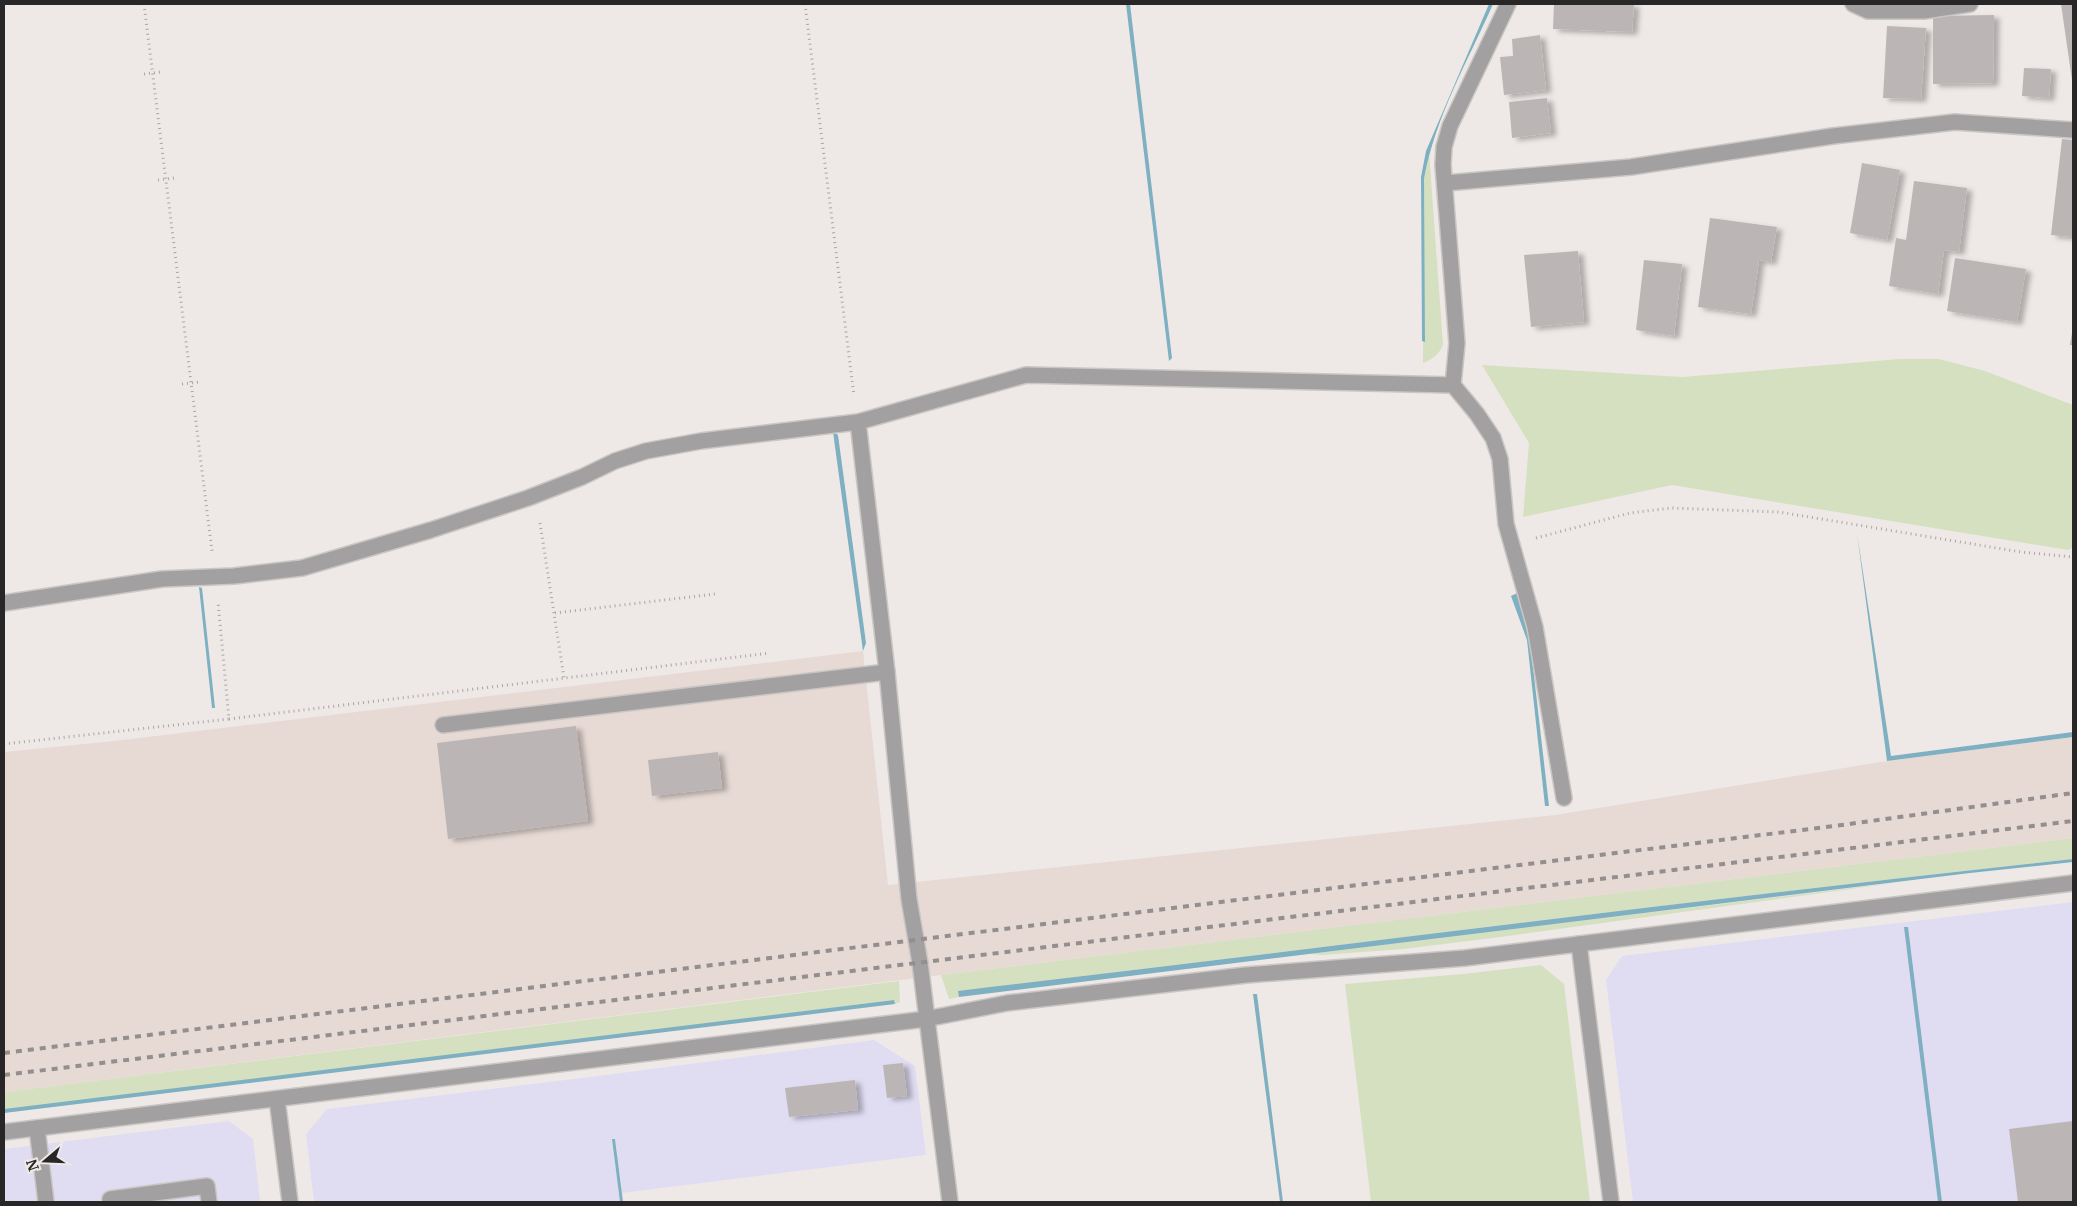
<svg xmlns="http://www.w3.org/2000/svg" width="2077" height="1206" font-family="Merriweather,serif">
<style>
.commercial{fill:#e0ddf3}
.built{fill:#e7dad5}
.green{fill:#d5e0c0}
.water{fill:#7eb0c1}
.building{fill:#bbb6b5;filter:url(#shadow)}
.lines{fill:none;stroke-linecap:round;stroke-linejoin:round}
.lane-casing{stroke:#cac6c4;stroke-width:18}
.street-casing{stroke:#cac6c4;stroke-width:18}
.path{stroke:#aaa6a5;stroke-width:3;stroke-dasharray:1 4;stroke-linecap:butt}
.lane{stroke:#a3a0a1;stroke-width:15}
.street{stroke:#a3a0a1;stroke-width:15}
.rail{stroke:#928f8e;stroke-width:4;stroke-dasharray:6 6;stroke-linecap:butt}
</style>
<defs>
<filter id="shadow"><feDropShadow dx="5.5" dy="3" stdDeviation="2.5" flood-color="#0004"/></filter>
</defs>
<rect width="100%" height="100%" fill="#eee9e7"/>
<g class="commercial">
<path d="M 2073,902 L 2073,1202 L 1633,1202 L 1606,980 L 1622,956 Z"/>
<path d="M 874,1040 L 915,1066 L 926,1155 L 622,1193 L 615,1139 L 612,1139 L 620,1202 L 314,1202 L 306,1134 L 327,1109 L 606,1075 Z"/>
<path d="M 229,1121 L 253,1139 L 260,1202 L 4,1202 L 4,1149 Z"/>
</g>
<path class="built" d="M 863,651 L 888,885 L 1555,815 L 1887,761 L 2073,737 L 2073,838 L 941,975 L 4,1092 L 4,752 L 114,741 Z"/>
<g class="green">
<path d="M 1429,152 L 1443,345 C 1440,353 1432,360 1423,363 L 1424,179 Z"/>
<path d="M 1900,359 L 1939,359 L 1985,371 L 2073,405 L 2073,548 L 2068,550 L 1672,485 L 1523,517 L 1529,443 L 1482,365 L 1682,377 Z"/>
<path d="M 2073,838 L 2073,859 C 1701,899 1330,947 959,991 L 959,997 L 949,999 L 941,975 Z"/>
<path d="M 1909,881 L 1493,938 L 1403,949 L 1323,955 L 1309,954 Z"/>
<path d="M 1541,965 L 1564,984 L 1590,1202 L 1371,1202 L 1345,984 L 1463,974 Z"/>
<path d="M 899,981 L 900,1002 L 895,1004 L 893,1000 L 4,1113 L 4,1092 Z"/>
</g>
<g class="water">
<path d="M 1126,4 L 1130,4 L 1172,358 L 1169,361 Z"/>
<path d="M 1489,4 L 1493,4 C 1468,61 1435,117 1424,179 L 1425,342 L 1422,341 L 1421,177 L 1426,151 Z"/>
<path d="M 833,432 L 838,435 L 866,643 L 863,651 Z"/>
<path d="M 1857,533 L 1891,756 L 2073,732 L 2073,737 L 1887,761 Z"/>
<path d="M 199,587 L 202,588 L 215,708 L 212,708 Z"/>
<path d="M 1517,593 L 1530,641 L 1549,806 L 1545,806 L 1527,640 L 1511,596 Z"/>
<path d="M 2073,859 L 2073,862 L 1970,873 L 959,997 L 958,991 C 1330,947 1701,899 2073,859 Z"/>
<path d="M 1904,927 L 1908,927 L 1942,1202 L 1938,1202 Z"/>
<path d="M 1253,994 L 1257,994 L 1283,1202 L 1280,1202 Z"/>
<path d="M 894,1000 L 895,1004 L 4,1113 L 4,1109 Z"/>
<path d="M 612,1139 L 615,1139 L 623,1202 L 620,1202 Z"/>
</g>
<g class="building">
<path d="M 1554,4 L 1634,4 L 1632,32 L 1553,29 Z"/>
<path d="M 2061,4 L 2073,4 L 2073,80 L 2072,80 Z"/>
<path d="M 1994,15 L 1993,83 L 1933,84 L 1933,16 Z"/>
<path d="M 1887,26 L 1926,28 L 1921,99 L 1883,98 Z"/>
<path d="M 1540,35 L 1546,90 L 1504,95 L 1500,57 L 1513,56 L 1512,39 Z"/>
<path d="M 2024,68 L 2051,69 L 2049,98 L 2022,96 Z"/>
<path d="M 1547,98 L 1551,133 L 1512,138 L 1509,102 Z"/>
<path d="M 2062,139 L 2073,140 L 2073,237 L 2051,235 Z"/>
<path d="M 1862,163 L 1900,170 L 1887,240 L 1850,233 Z"/>
<path d="M 1914,181 L 1967,188 L 1959,252 L 1944,250 L 1938,294 L 1889,286 L 1896,238 L 1906,240 Z"/>
<path d="M 1710,218 L 1777,227 L 1771,262 L 1759,260 L 1751,314 L 1698,307 Z"/>
<path d="M 1578,251 L 1584,322 L 1531,327 L 1524,255 Z"/>
<path d="M 1955,258 L 2026,269 L 2017,322 L 1947,311 Z"/>
<path d="M 1644,260 L 1682,264 L 1674,336 L 1636,330 Z"/>
<path d="M 2072,333 L 2073,333 L 2073,345 L 2070,345 Z"/>
<path d="M 576,726 L 588,821 L 448,839 L 437,743 Z"/>
<path d="M 718,752 L 722,788 L 652,796 L 648,760 Z"/>
<path d="M 903,1063 L 907,1096 L 887,1098 L 883,1065 Z"/>
<path d="M 855,1080 L 858,1110 L 789,1117 L 785,1088 Z"/>
<path d="M 2073,1121 L 2073,1202 L 2018,1202 L 2009,1129 Z"/>
</g>
<g class="lines">
<defs>
<g id="lane">
<path d="M 37,1128 L 46,1202"/>
<path d="M 111,1202 L 110,1199 L 207,1186 L 209,1202"/>
</g>
<g id="street">
<path d="M 1508,4 L 1450,126 L 1444,147 L 1443,165 L 1457,343 L 1453,385 L 1477,414 L 1493,438 L 1500,459 L 1506,524 L 1535,627 L 1564,798"/>
<path d="M 1853,4 L 1868,11 L 1924,11 L 1970,4"/>
<path d="M 1446,183 L 1631,167 L 1833,136 L 1955,122 L 2073,130"/>
<path d="M 858,422 L 887,672 L 909,899 L 920,963 L 950,1202"/>
<path d="M 4,603 L 162,579 L 234,576 L 302,568 L 431,530 L 528,498 L 582,477 L 615,461 L 646,451 L 701,441 L 858,422 L 1026,375 L 1453,385"/>
<path d="M 443,725 L 887,672"/>
<path d="M 1579,944 L 1611,1202"/>
<path d="M 277,1099 L 290,1202"/>
<path d="M 4,1132 L 926,1019 L 1007,1003 L 1246,975 L 1465,958 L 2073,883"/>
</g>
</defs>
<use href="#lane" class="lane-casing"/>
<use href="#street" class="street-casing"/>
<g class="path">
<path d="M 144,4 L 212,551"/>
<path d="M 805,4 L 854,396"/>
<path d="M 144,74 L 160,72"/>
<path d="M 158,180 L 174,178"/>
<path d="M 182,384 L 199,382"/>
<path d="M 540,523 L 564,678"/>
<path d="M 1536,538 L 1630,513 L 1671,508 L 1779,512 L 2021,552 L 2073,557"/>
<path d="M 555,613 L 715,594"/>
<path d="M 229,719 L 770,653"/>
<path d="M 4,744 L 229,719 L 218,602"/>
</g>
<use href="#lane" class="lane"/>
<use href="#street" class="street"/>
<g class="rail">
<path d="M 4,1053 L 1842,825 L 2073,793"/>
<path d="M 4,1075 L 2073,821"/>
</g>
</g>
<rect width="2077" height="1206" fill="none" stroke="#282626" stroke-width="10"/>
<g transform="translate(45 1161) rotate(251)" stroke="#eee9e7" stroke-width="4" paint-order="stroke">
<path d="M0-4L9 19L0 12L-9 19Z" fill="#282626"/>
<text y="-8" font-size="14" font-weight="bold" text-anchor="middle" fill="#282626">N</text>
</g>
</svg>
